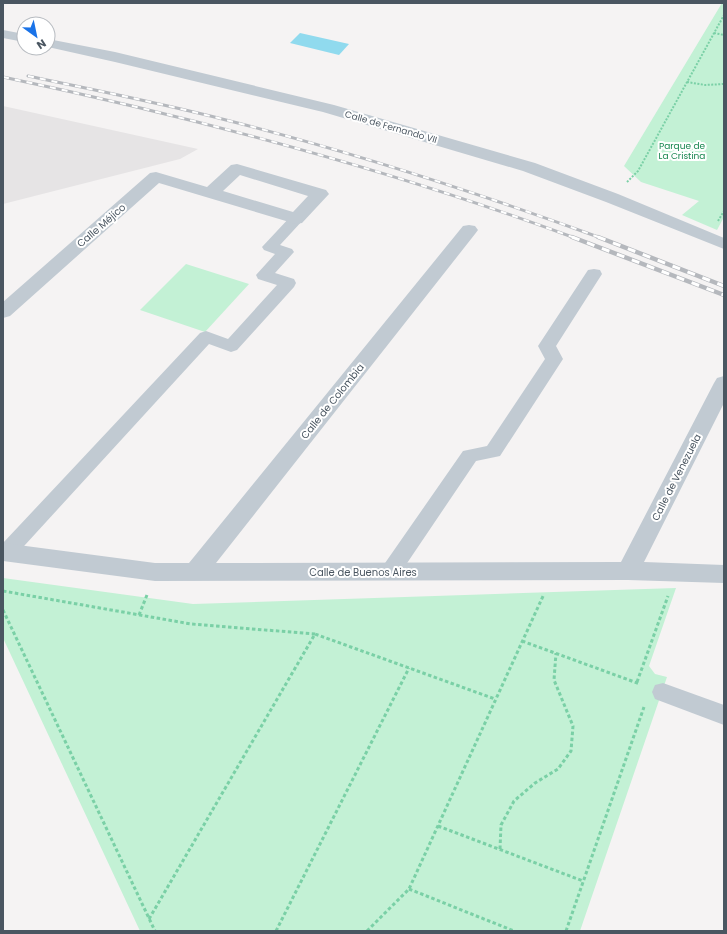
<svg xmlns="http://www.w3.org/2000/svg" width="727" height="934" font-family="Poppins,sans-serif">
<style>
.education{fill:#e6e4e5}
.green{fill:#c3f1d5}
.water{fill:#90daee}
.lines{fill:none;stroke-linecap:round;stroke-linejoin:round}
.path-far1{stroke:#7ad0a6;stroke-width:2;stroke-dasharray:2 1.5;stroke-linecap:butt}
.path{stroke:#7ad0a6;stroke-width:3;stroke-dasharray:3.5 2.5;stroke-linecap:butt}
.pedestrian{fill:#c1cad2;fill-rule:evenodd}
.minor{fill:#c1cad2;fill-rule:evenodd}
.rail-far1-casing{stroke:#b5b8bd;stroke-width:3}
.rail-casing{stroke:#b5b8bd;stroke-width:4.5}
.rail-far1{stroke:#fff;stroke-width:2;stroke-dasharray:6;stroke-linecap:butt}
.rail{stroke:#fff;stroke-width:3;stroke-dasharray:8;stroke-linecap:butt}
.labels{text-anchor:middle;stroke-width:4;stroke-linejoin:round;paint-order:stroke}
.far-street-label{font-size:9px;fill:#4a5661;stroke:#fff}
.far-park-label{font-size:9px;fill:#17864f;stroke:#fff}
.street-label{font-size:10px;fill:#4a5661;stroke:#fff}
</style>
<rect width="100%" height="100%" fill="#f5f3f3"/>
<path class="education" d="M 3,106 L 198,149 L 180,159 L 3,204 Z"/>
<g class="green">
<path d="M 722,3 L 724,3 L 724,217 L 717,230 L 682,215 L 699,201 L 641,182 L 624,166 Z"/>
<path d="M 186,264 L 249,284 L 205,332 L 140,310 Z"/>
<path d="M 3,578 L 193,604 L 676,588 L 649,666 L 655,674 L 667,677 L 580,931 L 140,931 L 3,638 Z"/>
</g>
<path class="water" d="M 300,33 L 349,44 L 339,55 L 290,43 Z"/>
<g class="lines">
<g class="path-far1">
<path d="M 714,33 L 724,35"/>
<path d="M 687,82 L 705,85 L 724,84"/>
<path d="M 627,182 L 638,171 L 724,15"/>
<path d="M 718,221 L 724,211"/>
</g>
<g class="path">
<path d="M 3,591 L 191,624 L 315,634"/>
<path d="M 3,610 L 155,931"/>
<path d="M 139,615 L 147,595"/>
<path d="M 522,641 L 640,684"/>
<path d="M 637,682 L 668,596"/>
<path d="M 438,826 L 583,881"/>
<path d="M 500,849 L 501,825 L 514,801 L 535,783 L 558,769 L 571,751 L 573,726 L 554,680 L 556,653"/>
<path d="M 409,889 L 514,931"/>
<path d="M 149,919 L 315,634 L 495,699"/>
<path d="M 276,931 L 409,668"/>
<path d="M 367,931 L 409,889 L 544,594"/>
<path d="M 566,931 L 644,707"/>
</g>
<g class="pedestrian">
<path d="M 296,214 L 301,216 L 304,219 L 280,245 L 292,249 L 294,252 L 275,273 L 294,279 L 296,283 L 294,287 L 237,350 L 231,352 L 209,344 L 14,557 L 7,560 L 3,558 L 3,543 L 200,333 L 206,331 L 228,339 L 277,285 L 258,279 L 256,275 L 275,254 L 264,250 L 262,247 L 291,216 Z"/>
<path d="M 594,269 L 600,270 L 602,274 L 556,346 L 563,359 L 500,456 L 476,461 L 397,578 L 390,580 L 383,578 L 380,572 L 383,566 L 463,451 L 487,446 L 545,359 L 538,346 L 588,270 Z"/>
<path d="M 663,683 L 724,705 L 724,725 L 655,699 L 652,692 L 655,685 Z"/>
</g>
<g class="minor">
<path d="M 3,30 L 24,34 L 24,42 L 3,38 Z"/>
<path d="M 48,39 L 115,52 L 334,105 L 535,163 L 618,194 L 724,238 L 724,249 L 606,202 L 523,171 L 323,112 L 115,62 L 48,47 Z"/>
<path d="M 237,164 L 326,190 L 329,194 L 302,223 L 296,224 L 159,183 L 10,316 L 3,318 L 3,302 L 150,173 L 156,172 L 207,187 L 231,165 ZM 240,175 L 308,196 L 293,212 L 223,191 Z"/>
<path d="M 469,225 L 475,226 L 478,230 L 475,234 L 216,563 L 621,562 L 714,383 L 717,378 L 724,376 L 724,403 L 644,562 L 724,565 L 724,583 L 628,580 L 155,581 L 3,561 L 3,543 L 155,563 L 189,563 L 463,226 Z"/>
</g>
<defs>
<g id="rail-far1">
<path d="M 28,76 C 94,90 160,103 226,120 C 353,152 478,193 601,238"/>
<path d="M 3,77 C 197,118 389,169 575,238"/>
</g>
<g id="rail">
<path d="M 572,237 L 724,295"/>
<path d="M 598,237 L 724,286"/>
</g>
</defs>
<use href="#rail-far1" class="rail-far1-casing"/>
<use href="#rail" class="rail-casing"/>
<use href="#rail-far1" class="rail-far1"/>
<use href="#rail" class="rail"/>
</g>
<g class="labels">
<g class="far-street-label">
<text transform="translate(391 127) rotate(16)" y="3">Calle de Fernando VII</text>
</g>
<g class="far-park-label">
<text x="682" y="149">Parque de<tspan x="682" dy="10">La Cristina</tspan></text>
</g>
<g class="street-label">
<text transform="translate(101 225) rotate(-41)" y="4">Calle Méjico</text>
<text transform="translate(332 401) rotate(-51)" y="4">Calle de Colombia</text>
<text transform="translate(676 477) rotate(-63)" y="4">Calle de Venezuela</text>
<text x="363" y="576">Calle de Buenos Aires</text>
</g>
</g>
<rect width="727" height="934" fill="none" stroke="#4a5661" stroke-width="8"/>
<g transform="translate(36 36) rotate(147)"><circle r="19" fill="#ffffff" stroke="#b7bbc0"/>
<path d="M0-3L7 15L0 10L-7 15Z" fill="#1a73e8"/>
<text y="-6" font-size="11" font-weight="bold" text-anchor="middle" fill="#4a5661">N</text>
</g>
</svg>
